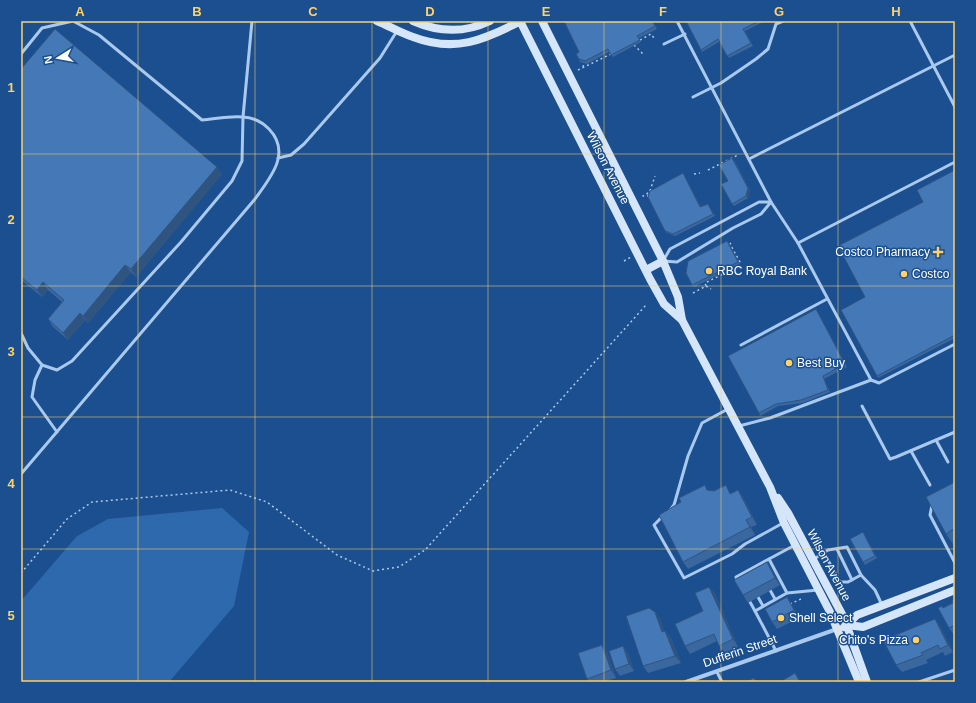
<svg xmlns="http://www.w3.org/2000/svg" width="976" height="703" font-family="Arial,sans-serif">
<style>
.green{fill:#2e69ad}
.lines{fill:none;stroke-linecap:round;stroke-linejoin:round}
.path{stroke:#a9c9ee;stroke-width:1.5;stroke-dasharray:2 3;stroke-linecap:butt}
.lane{stroke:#a9c9ee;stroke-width:3}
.street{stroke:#a9c9ee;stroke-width:4}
.secondary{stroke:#d6e6fa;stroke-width:8}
.wall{fill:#3a679d}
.shaded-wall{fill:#305480}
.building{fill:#4478b7;stroke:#305480}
.grid{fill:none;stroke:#ffd166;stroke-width:1;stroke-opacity:0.55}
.poi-dot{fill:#ffd166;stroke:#1b4f8f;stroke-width:1.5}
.labels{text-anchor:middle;stroke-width:3;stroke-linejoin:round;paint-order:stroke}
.street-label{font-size:12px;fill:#fff;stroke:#1b4f8f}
.poi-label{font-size:12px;fill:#fff;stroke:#1b4f8f;text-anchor:start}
.neatline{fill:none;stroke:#ffd166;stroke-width:1.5}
.grid-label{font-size:13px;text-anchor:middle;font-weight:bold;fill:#ffd166}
</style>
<rect width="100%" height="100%" fill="#1b4f8f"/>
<path class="green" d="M 222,508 L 249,532 L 234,606 L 169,682 L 21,682 L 21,601 L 77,536 L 108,519 Z"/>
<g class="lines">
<g class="path">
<path d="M 640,40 L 651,34 L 654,38"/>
<path d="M 634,45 L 644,55"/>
<path d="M 583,67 L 584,63"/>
<path d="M 578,70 L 611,54"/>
<path d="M 708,170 L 738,155"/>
<path d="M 694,174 L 700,173"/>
<path d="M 650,191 L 655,176"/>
<path d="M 649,196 L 643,196 L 650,192"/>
<path d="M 624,261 L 631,257"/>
<path d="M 706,286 L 711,289"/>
<path d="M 693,293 L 706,286 L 705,283 L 739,266 L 740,262 L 730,244 L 732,242"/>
<path d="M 21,573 L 67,519 L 92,502 L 230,490 L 267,502 L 337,555 L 373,571 L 399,567 L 425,550 L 647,304"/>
<path d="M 790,604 L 801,599"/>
</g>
<g class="lane">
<path d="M 677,21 L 771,202 L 798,243 L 871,380 L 879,383 L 955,344"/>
<path d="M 910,21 L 955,107"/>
<path d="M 664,44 L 685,34"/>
<path d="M 21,54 L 42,28 L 73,21 L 99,35 L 202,120 C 215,119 229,116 242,117 C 252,117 262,122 269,129 C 292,153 270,178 255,199 L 21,474"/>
<path d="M 693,97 L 721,83 L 756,59 L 768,49 L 776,24 L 783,21"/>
<path d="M 278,158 L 291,155 L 304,144 L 380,58 L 397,31"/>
<path d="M 749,159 L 955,55"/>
<path d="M 759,202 L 771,202 L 761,214 L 733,228 L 677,262 L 663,261 L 670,249 Z"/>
<path d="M 798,243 L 955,162"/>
<path d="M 21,333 L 28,348 L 42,365"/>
<path d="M 741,345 L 827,299"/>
<path d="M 862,406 L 890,459 L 896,457 L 955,432"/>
<path d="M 739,426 L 770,418 L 871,380"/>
<path d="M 57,432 L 32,397 L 35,380 L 42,365 L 57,370 L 72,361 L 181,242 L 232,181 L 242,161 L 243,117 L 252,21"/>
<path d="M 936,440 L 948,462"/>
<path d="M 911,451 L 930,485"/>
<path d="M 932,505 L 930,515 L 955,563"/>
<path d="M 670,510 L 674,505 L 688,456 L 702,423 L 728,409"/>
<path d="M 663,516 L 654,525 L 684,578 L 732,554 L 745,544 L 783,523"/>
<path d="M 795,545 L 769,559 L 787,593 L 818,590"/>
<path d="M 837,549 L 852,580"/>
<path d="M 824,553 L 840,582 L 848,582 L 861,575"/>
<path d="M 814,559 L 828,550 L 847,547 L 861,575 L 875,590 L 882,605"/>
<path d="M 738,581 L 736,577 L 769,559"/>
<path d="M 770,590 L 775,599"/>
<path d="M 758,597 L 763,606"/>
<path d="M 750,602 L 755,611 L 787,593"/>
<path d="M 755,611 L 776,651"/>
<path d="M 717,672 L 722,682"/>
<path d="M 919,682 L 955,670"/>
</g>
<path class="street" d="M 686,682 L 837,629"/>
<g class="secondary">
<path d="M 377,21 C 389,26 401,33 413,37 C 455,53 484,40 521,21"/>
<path d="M 413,21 C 438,32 465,33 490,21"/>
<path d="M 520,21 L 650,279 L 664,304 L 682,320"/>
<path d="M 542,21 L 663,261 L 678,297 L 682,320 L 770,487 L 784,523 L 830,612 L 859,682"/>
<path d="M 646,270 L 663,261"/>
<path d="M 778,498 L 788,513 L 844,618 L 867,682"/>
<path d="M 847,625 L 857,615 L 955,578"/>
<path d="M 844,627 L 847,625 L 863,627 L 955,590"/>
</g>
</g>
<g class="wall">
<path d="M 564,21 L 653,21 L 657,29 L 639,38 L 641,42 L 613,57 L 609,52 L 587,64 L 580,62 L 579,59 L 579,52 Z"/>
<path d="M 686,21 L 765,21 L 745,31 L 753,46 L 729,58 L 719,42 L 702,52 Z"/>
<path d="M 21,69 L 222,174 L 136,277 L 131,272 L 88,323 L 85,320 L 68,340 L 53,327 L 48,319 L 62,302 L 48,290 L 42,297 L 21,280 Z"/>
<path d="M 734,160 L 750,190 L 748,198 L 734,206 L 732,204 L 728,181 Z"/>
<path d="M 955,170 L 955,338 L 878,378 L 877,376 L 865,297 Z"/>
<path d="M 684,176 L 701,207 L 708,204 L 715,216 L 675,236 L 667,233 L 665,231 Z"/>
<path d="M 729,243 L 740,264 L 694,287 L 692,285 Z"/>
<path d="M 816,309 L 847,367 L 824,379 L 830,392 L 803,403 L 778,406 L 760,416 L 759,413 Z"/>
<path d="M 955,482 L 955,547 L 946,534 Z"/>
<path d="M 708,490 L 732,493 L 738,490 L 743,497 L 757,525 L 751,527 L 755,535 L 688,569 L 683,562 Z"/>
<path d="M 863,532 L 877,558 L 865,565 L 863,562 Z"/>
<path d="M 772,570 L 780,585 L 748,603 L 743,595 Z"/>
<path d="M 709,587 L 715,594 L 738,647 L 724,653 L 719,646 L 717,641 L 690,654 L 685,646 L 703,611 Z"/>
<path d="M 787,597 L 792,605 L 799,618 L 777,629 L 772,622 Z"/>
<path d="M 955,599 L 955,636 L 949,628 L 943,608 L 953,603 Z"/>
<path d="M 660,619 L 664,631 L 665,631 L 671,638 L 681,663 L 648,673 L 643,666 Z"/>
<path d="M 935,619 L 940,626 L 953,652 L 945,656 L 943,652 L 926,660 L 928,663 L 902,672 L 896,665 Z"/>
<path d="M 623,646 L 628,653 L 634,671 L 620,676 L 615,669 Z"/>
<path d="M 607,652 L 616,678 L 603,682 L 590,682 L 587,679 Z"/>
</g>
<g class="shaded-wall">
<path d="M 732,158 L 750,190 L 748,198 L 746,196 Z"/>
<path d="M 217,167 L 222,174 L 136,277 L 131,269 Z"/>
<path d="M 125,265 L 131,272 L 88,323 L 83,316 Z"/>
<path d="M 43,282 L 48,290 L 42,297 L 37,290 Z"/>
<path d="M 80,313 L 85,320 L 68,340 L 63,333 Z"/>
<path d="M 738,490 L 743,497 L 757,525 L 752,517 Z"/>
<path d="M 746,520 L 751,527 L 755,535 L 750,527 Z"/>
<path d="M 767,562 L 772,570 L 780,585 L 775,578 Z"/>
<path d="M 709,587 L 715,594 L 738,647 L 733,639 Z"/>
<path d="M 787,597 L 792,605 L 799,618 L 794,610 Z"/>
<path d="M 655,612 L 660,619 L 667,639 L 662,632 Z"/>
<path d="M 935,619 L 940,626 L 953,652 L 948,645 Z"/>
<path d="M 665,631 L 671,638 L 681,663 L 675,656 Z"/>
<path d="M 602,645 L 607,652 L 616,678 L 611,670 Z"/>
<path d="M 623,646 L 628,653 L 634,671 L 629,664 Z"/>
</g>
<g class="building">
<path d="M 564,21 L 652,21 L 655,26 L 637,36 L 640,40 L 611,55 L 608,49 L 585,61 L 579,59 L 576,54 L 579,52 Z"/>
<path d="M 686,21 L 759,21 L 743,29 L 751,43 L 727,56 L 718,39 L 701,50 Z"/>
<path d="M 55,29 L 217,167 L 131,269 L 125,265 L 83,316 L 80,313 L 63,333 L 48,319 L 64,300 L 43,282 L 37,290 L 21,277 L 21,69 Z"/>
<path d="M 732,158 L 748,188 L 746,196 L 732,204 L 721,184 L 728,181 L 719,165 Z"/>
<path d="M 955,170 L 955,335 L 877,376 L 841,310 L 865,297 L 838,246 L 923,202 L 917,190 Z"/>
<path d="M 683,173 L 700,207 L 708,204 L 713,214 L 673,234 L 665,231 L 648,197 L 650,191 Z"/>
<path d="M 727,241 L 738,262 L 692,285 L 686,273 L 688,261 Z"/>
<path d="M 816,309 L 845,364 L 823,376 L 828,390 L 801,400 L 776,404 L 759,413 L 728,356 Z"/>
<path d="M 955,482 L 955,528 L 946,534 L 926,497 Z"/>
<path d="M 705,485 L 707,490 L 714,491 L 726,485 L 730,494 L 738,490 L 752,517 L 746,520 L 750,527 L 683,562 L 659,515 L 681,502 L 679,498 Z"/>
<path d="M 863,532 L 875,556 L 863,562 L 850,539 Z"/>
<path d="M 767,562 L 775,578 L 743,595 L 734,580 Z"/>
<path d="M 709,587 L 733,639 L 719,646 L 714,634 L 685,646 L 675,624 L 703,611 L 695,593 Z"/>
<path d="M 787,597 L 794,610 L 772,622 L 765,609 Z"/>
<path d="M 955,599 L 955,625 L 949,628 L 938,608 L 942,606 L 943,608 L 953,603 L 952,601 Z"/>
<path d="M 649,608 L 655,612 L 662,632 L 665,631 L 675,656 L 643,666 L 626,616 Z"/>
<path d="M 935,619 L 948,645 L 940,649 L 938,645 L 921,653 L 923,655 L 896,665 L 883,640 Z"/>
<path d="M 602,645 L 611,670 L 587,679 L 578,653 Z"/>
<path d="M 623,646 L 629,664 L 615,669 L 609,651 Z"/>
<path d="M 795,673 L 800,682 L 780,682 Z"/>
<path d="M 754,678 L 756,682 L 745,682 Z"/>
</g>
<path class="grid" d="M 138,21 L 138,682M 255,21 L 255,682M 372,21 L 372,682M 488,21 L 488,682M 604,21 L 604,682M 721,21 L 721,682M 838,21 L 838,682M 21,154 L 955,154M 21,286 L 955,286M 21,417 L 955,417M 21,549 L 955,549"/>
<g class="poi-dot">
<path d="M936 246h4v4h4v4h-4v4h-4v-4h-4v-4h4z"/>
<circle cx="709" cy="271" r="4"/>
<circle cx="904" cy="274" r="4"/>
<circle cx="789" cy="363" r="4"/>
<circle cx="781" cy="618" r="4"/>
<circle cx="916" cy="640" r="4"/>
</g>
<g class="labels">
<g class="street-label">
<text transform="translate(608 168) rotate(63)" y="4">Wilson Avenue</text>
<text transform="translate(829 565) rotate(62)" y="4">Wilson Avenue</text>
<text transform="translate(740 651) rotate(-19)" y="4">Dufferin Street</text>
</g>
<g class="poi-label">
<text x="930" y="256" text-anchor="end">Costco Pharmacy</text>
<text x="717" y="275">RBC Royal Bank</text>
<text x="912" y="278">Costco</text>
<text x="797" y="367">Best Buy</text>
<text x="789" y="622">Shell Select</text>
<text x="908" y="644" text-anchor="end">Chito's Pizza</text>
</g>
</g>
<rect width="976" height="703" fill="none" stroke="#1b4f8f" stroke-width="44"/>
<g transform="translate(58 58) rotate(259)" stroke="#1b4f8f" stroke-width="3" paint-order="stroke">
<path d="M0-3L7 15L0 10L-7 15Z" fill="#ffffff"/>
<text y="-6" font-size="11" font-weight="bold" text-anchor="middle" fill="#ffffff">N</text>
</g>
<rect x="22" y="22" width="932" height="659" class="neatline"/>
<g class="grid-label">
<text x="80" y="16">A</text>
<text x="197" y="16">B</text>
<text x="313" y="16">C</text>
<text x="430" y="16">D</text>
<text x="546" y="16">E</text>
<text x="663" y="16">F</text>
<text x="779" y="16">G</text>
<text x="896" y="16">H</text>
<text x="11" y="92">1</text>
<text x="11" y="224">2</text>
<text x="11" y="356">3</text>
<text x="11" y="488">4</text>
<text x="11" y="620">5</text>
</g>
</svg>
